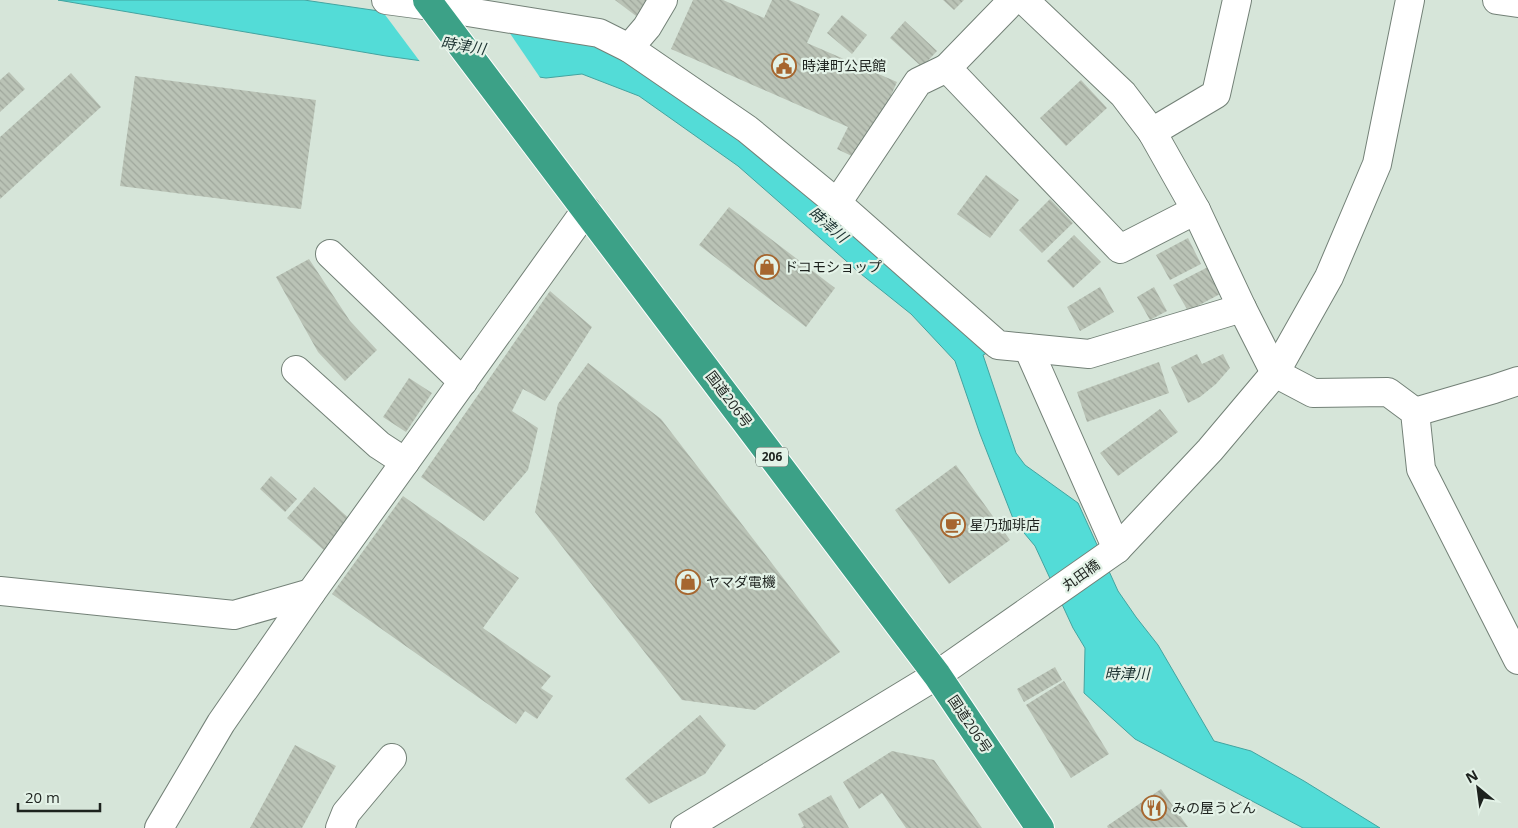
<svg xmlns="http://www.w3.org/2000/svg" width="1518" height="828" font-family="'Open Sans','Noto Sans JP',sans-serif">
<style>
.water{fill:#53dcd7;stroke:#43a4a0}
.pier{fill:#d6e5d9}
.building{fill:url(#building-back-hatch)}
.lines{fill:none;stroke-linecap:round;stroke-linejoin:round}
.minor-casing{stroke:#738177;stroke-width:30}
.highway-casing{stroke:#fff;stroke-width:30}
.minor{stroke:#fff;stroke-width:28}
.highway{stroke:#3ca187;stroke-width:28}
.labels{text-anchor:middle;stroke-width:4.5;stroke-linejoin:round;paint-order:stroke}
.shield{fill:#e3f2e7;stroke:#58605a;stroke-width:1}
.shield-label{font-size:12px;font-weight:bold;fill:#1d221e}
.poi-label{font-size:14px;fill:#1d221e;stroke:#e3f2e7;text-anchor:start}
.street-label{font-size:14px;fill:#1d221e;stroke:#e3f2e7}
.water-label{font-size:15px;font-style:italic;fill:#1b3231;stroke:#e3f2e7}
</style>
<defs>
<pattern id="building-back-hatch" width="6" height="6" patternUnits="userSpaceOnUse" patternTransform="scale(1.25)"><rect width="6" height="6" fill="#bac3b6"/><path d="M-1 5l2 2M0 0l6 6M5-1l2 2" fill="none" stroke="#9fa79c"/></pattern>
</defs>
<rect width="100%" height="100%" fill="#d6e5d9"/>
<path class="water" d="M 58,0 L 304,0 L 597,43 L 678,89 L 995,349 L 983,355 L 1016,453 L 1025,465 L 1078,503 L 1118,591 L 1136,617 L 1158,645 L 1214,741 L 1251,751 L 1304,781 L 1380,828 L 1303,828 L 1135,739 L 1084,693 L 1085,648 L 1073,628 L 1035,546 L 1014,521 L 980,434 L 955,361 L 911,314 L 861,274 L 738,166 L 639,96 L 582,74 L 546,78 L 386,56 Z"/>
<path class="pier" d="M 380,8 L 507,29 L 541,79 L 421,63 Z"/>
<g class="building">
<path d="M 615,0 L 649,0 L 636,16 Z"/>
<path d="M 693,0 L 723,0 L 764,18 L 772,0 L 789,0 L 820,14 L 807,43 L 897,82 L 862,161 L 837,149 L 848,127 L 671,49 Z"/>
<path d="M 943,0 L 964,0 L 954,10 Z"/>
<path d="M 842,15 L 867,35 L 852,54 L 827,33 Z"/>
<path d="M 905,21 L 937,51 L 922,67 L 890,38 Z"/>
<path d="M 9,72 L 25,89 L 0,112 L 0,80 Z"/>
<path d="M 71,73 L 101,107 L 0,199 L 0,137 Z"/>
<path d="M 135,76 L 316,100 L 301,209 L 120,186 Z"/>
<path d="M 1081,80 L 1107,108 L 1066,146 L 1040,118 Z"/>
<path d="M 986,175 L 1019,200 L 990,238 L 957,214 Z"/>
<path d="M 1050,199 L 1073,223 L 1042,253 L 1019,230 Z"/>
<path d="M 729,207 L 835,288 L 806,327 L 699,245 Z"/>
<path d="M 1074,235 L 1101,262 L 1073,288 L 1047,261 Z"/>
<path d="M 1188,238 L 1201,264 L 1170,280 L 1156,255 Z"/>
<path d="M 309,259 L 350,321 L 377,350 L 345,381 L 318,352 L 276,277 Z"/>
<path d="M 1208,267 L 1222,293 L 1188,311 L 1173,285 Z"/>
<path d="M 1100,287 L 1114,312 L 1080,331 L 1067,307 Z"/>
<path d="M 1154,287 L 1167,311 L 1150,320 L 1137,297 Z"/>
<path d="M 550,291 L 592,327 L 545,401 L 523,389 L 512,411 L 538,428 L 528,470 L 484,521 L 421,477 Z"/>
<path d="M 1197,354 L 1202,364 L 1223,354 L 1230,368 L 1216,384 L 1200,397 L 1188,403 L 1171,367 Z"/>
<path d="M 1159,362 L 1169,393 L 1087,422 L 1077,392 Z"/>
<path d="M 588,363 L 661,419 L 840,652 L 755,710 L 682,700 L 535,512 L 558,404 Z"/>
<path d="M 409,378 L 432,393 L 406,432 L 383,417 Z"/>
<path d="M 1160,409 L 1178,432 L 1118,476 L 1100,453 Z"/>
<path d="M 956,465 L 1010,540 L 949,584 L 895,510 Z"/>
<path d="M 271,476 L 297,499 L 285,512 L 260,489 Z"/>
<path d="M 314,487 L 352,521 L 325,551 L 287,518 Z"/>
<path d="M 403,496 L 519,578 L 483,628 L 551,676 L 541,688 L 553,696 L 537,719 L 525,711 L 516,724 L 332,594 Z"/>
<path d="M 1055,667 L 1062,680 L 1024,702 L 1017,689 Z"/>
<path d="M 1064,681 L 1109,754 L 1071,778 L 1026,705 Z"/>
<path d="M 700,715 L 726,745 L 705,774 L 649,804 L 625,779 Z"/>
<path d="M 295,745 L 336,766 L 302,828 L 250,828 Z"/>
<path d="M 892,751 L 934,760 L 982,828 L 906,828 L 882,793 L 859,809 L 843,782 Z"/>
<path d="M 1161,789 L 1188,827 L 1108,828 L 1107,826 Z"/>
<path d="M 831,795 L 849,828 L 801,828 L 804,826 L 798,814 Z"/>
</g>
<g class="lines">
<defs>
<g id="minor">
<path d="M 386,0 L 431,6 L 599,33 L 629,48 L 647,27 L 663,0"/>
<path d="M 1013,0 L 947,68 L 1120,249 L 1196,210"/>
<path d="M 1024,0 L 1123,94 L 1152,132 L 1196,210 L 1242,308 L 1275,373 L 1313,393 L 1388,392 L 1415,412 L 1421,469 L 1518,660"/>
<path d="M 1497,0 L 1518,3"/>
<path d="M 629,48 L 747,129 L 837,203 L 998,345 L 1089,354 L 1242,308"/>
<path d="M 1152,132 L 1216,94 L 1237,0"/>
<path d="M 837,203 L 918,82 L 947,68"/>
<path d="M 330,254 L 463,382"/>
<path d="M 1028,348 L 1117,549"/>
<path d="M 296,370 L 379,445 L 405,462"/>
<path d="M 1415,412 L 1494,389 L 1518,381"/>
<path d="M 0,591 L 234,615 L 311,593"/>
<path d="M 159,828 L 221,723 L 311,593 L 586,210"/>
<path d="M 340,828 L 346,813 L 392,758"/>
<path d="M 685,828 L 937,675 L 1117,549 L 1210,450 L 1275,373 L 1329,277 L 1377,164 L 1410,0"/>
</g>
<path id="highway" d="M 427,0 L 937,675 L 1040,828"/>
</defs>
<use href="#minor" class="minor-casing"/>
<use href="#highway" class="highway-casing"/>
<use href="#minor" class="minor"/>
<use href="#highway" class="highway"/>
</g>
<defs>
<symbol id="civic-ring" viewBox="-11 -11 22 22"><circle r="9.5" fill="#e3f2e7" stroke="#a6662f" stroke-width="1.5"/><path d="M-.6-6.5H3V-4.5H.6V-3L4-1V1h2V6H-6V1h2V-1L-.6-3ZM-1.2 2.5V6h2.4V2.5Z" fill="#a6662f"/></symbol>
<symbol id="shop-ring" viewBox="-11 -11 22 22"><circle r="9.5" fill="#e3f2e7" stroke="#a6662f" stroke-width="1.5"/><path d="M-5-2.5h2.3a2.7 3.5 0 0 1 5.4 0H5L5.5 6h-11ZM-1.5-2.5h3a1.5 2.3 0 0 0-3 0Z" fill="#a6662f"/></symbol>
<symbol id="cafe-ring" viewBox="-11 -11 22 22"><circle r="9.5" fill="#e3f2e7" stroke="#a6662f" stroke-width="1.5"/><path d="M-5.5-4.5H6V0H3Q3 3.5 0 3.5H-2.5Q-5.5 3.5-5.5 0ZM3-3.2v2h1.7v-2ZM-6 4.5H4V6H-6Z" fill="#a6662f"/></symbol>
<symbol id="restaurant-ring" viewBox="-11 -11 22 22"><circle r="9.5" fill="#e3f2e7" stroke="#a6662f" stroke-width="1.5"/><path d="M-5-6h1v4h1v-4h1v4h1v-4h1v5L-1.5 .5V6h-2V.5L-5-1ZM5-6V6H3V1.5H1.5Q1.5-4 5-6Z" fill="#a6662f"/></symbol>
</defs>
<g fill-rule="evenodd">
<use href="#civic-ring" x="770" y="52" width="28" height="28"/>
<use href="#shop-ring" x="753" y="253" width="28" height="28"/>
<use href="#cafe-ring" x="939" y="511" width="28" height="28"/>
<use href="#shop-ring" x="674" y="568" width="28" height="28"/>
<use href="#restaurant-ring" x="1140" y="794" width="28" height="28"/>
</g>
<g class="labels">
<rect class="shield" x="756" y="447.5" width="32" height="19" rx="4"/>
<g class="shield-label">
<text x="772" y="461">206</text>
</g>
<g class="poi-label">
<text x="802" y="71">時津町公民館</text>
<text x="784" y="272">ドコモショップ</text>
<text x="970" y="530">星乃珈琲店</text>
<text x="706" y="587">ヤマダ電機</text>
<text x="1172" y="813">みの屋うどん</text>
</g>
<g class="street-label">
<text transform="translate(729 399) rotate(53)" y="5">国道206号</text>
<text transform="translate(1081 575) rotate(-35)" y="5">丸田橋</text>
<text transform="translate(970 724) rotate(56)" y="5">国道206号</text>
</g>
<g class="water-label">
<text transform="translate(463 46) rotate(9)" y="5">時津川</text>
<text transform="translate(828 225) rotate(40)" y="5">時津川</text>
<text x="1127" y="679">時津川</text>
</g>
</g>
<g transform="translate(1478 788) rotate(331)" stroke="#e3f2e7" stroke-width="4" paint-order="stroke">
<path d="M0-4L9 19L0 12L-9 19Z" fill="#1d221e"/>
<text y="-8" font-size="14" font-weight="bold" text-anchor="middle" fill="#1d221e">N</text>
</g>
<path d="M18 803v8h82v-8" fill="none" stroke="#1d221e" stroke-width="2.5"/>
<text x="25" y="803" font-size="15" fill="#1d221e" stroke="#e3f2e7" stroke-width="4" paint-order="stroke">20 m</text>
</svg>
